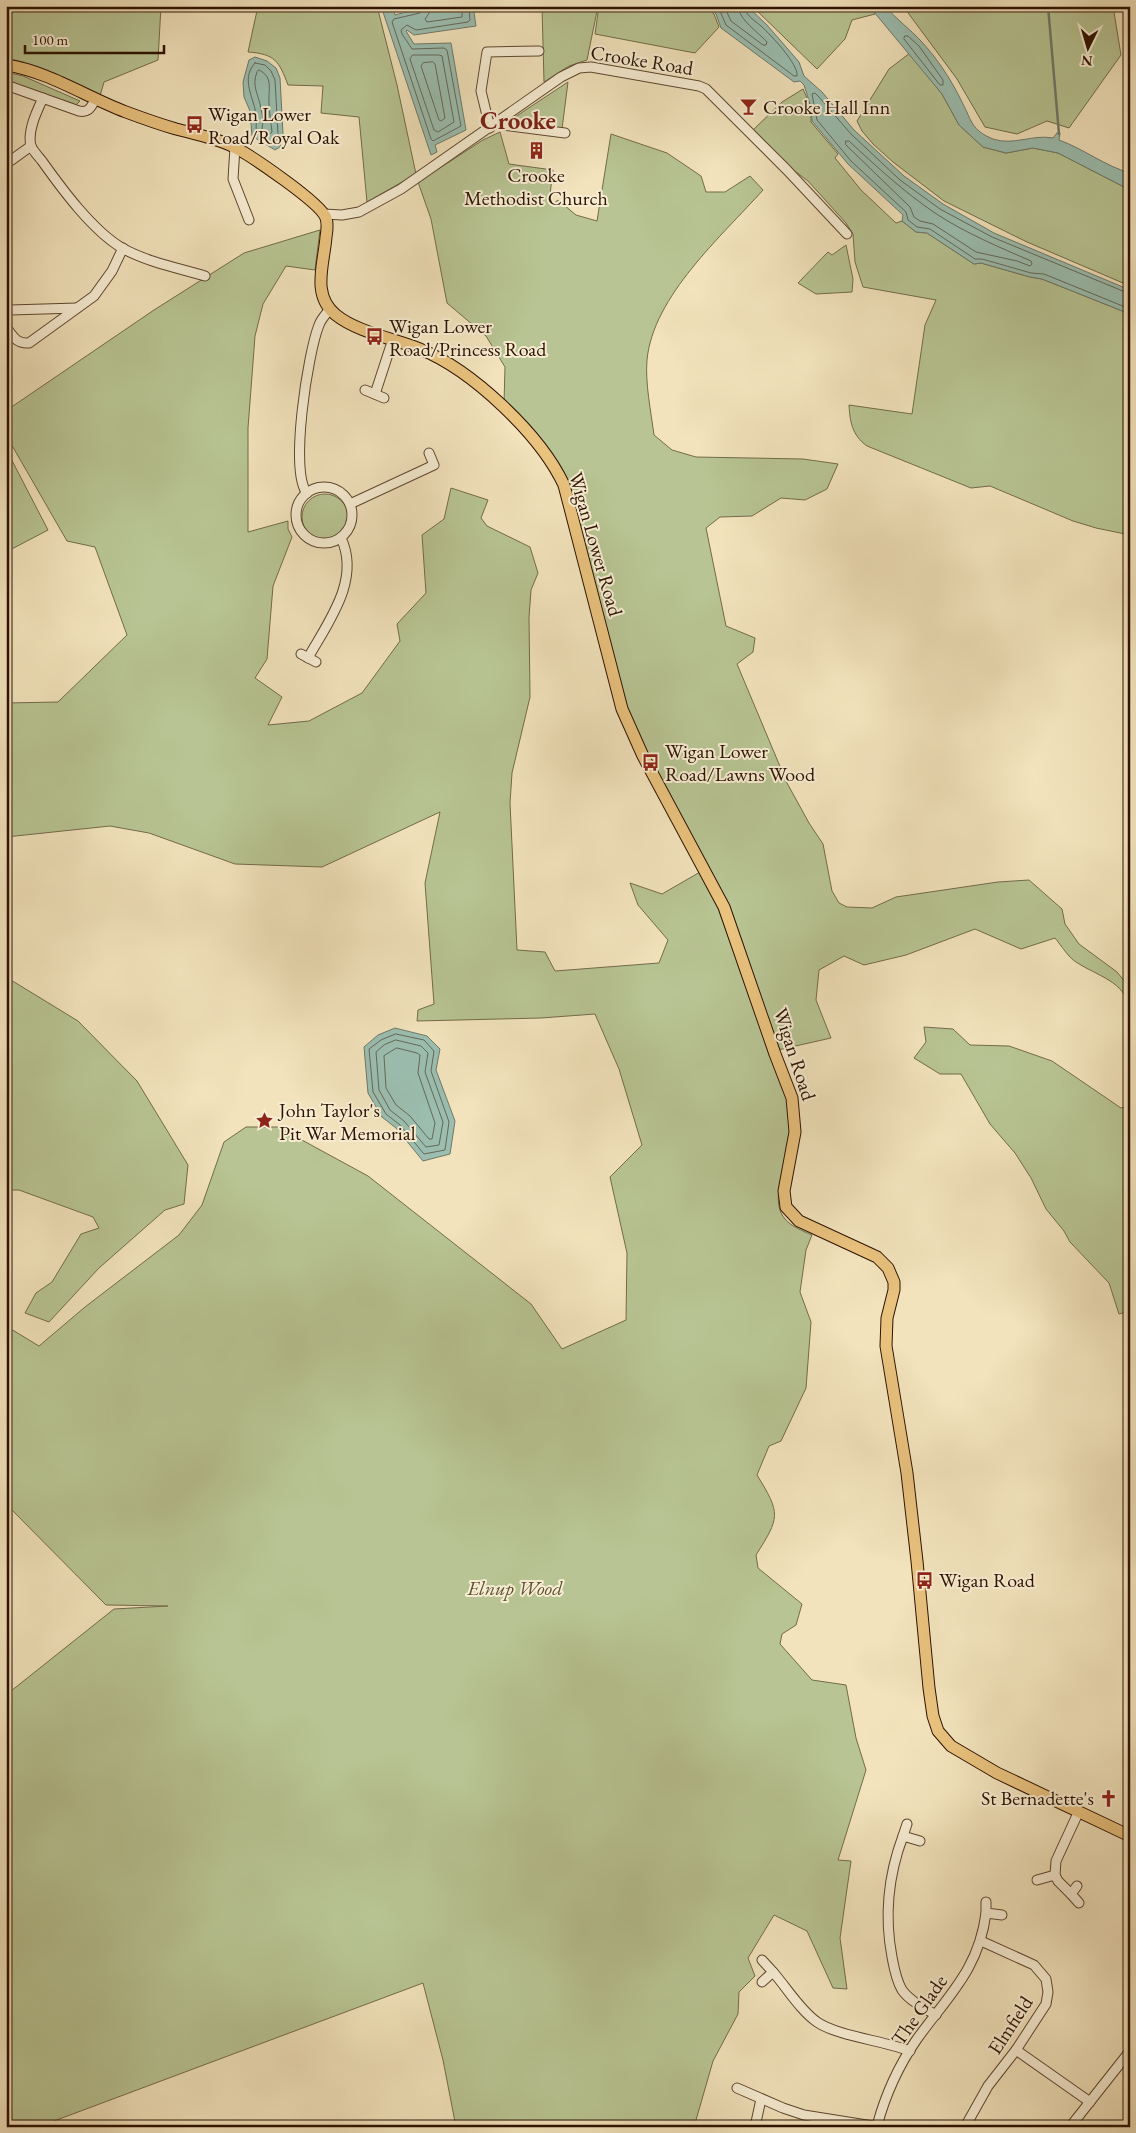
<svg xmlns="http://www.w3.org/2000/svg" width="1136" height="2133" font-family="'EB Garamond',serif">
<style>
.green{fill:#b8c493;stroke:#726b4a}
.water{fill:#9bbeb0;stroke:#6f796a}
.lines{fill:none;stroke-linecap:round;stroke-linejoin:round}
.shore{stroke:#646858;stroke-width:1}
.stream{stroke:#6f796a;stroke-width:2.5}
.minor-casing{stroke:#5e462f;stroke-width:11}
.major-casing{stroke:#2d1200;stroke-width:13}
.minor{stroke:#f7edd3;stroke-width:9}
.major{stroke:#e9c27e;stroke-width:11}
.labels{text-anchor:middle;stroke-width:4;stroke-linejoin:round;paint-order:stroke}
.street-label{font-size:20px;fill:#2d1200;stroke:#f7edd3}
.poi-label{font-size:20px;fill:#2d1200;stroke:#f7edd3;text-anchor:start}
.park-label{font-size:20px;font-style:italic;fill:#5e5033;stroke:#f7edd3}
.district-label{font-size:25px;font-weight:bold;fill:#7a1f14;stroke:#f7edd3}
</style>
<rect width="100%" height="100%" fill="#f2e3bc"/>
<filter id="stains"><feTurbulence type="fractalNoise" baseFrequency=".004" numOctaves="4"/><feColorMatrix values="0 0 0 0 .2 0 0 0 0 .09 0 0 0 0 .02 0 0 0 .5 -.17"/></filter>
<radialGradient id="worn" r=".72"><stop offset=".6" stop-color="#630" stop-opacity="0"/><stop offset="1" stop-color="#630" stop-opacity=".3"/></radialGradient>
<g class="green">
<path d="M 6,6 L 161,6 L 158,60 L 104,82 L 100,96 L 23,62 L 6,58 Z"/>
<path d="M 258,6 L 377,6 L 397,85 L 416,174 L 367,202 L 359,117 L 321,113 L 323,86 L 288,85 C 279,61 275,54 248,52 Z"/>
<path d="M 542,6 L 598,6 L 587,60 L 569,66 L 544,82 Z"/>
<path d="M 599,6 L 704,6 L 714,14 L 719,27 L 695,53 L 595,34 Z"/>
<path d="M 752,6 L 869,6 L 875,14 L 852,20 L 845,39 L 817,69 Z"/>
<path d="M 903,6 L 1113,6 L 1121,55 L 1069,128 L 1047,121 L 1017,134 L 985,127 L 957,79 Z"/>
<path d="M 910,53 L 942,94 L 959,125 L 983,147 L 1006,153 L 1033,148 L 1058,153 L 1130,190 L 1130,286 L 1027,242 L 944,201 L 893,162 L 873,144 L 862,131 L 857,121 L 889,69 Z"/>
<path d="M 6,72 L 23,76 L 80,101 L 76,105 L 6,82 Z"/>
<path d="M 568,82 L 562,129 L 506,123 Z"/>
<path d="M 803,89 L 811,107 L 811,122 L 838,154 L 835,158 L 861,190 L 896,223 L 902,221 L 916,232 L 927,233 L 974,264 L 981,263 L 1030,277 L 1042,279 L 1130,314 L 1130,535 L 1096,528 L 1073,521 L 990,486 L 971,488 L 867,446 C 852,435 850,422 849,405 L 912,414 L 925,325 L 936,300 L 863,287 L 855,262 L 853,234 L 846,223 L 808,181 L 792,169 L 753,130 L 782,102 Z"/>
<path d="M 500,132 L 509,164 L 553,170 L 549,203 L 553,204 L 558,200 L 576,215 L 597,221 L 611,134 L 667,153 L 701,176 L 706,192 L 725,192 L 750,176 L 763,190 C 722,236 653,296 647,360 C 645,383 651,412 654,435 L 672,450 L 696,457 L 803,459 L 838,464 L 827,489 L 805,500 L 781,498 L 752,516 L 720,517 L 706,528 L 726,626 L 755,638 L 753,652 L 737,664 L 787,783 L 809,823 L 823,844 L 832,891 L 839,903 L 847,907 L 872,908 L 896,897 L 998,882 L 1029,880 L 1062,909 L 1065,924 L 1079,944 L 1117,972 L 1130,988 L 1130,1009 C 1125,981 1097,976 1076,962 C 1068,957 1061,945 1055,938 L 1021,949 L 975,929 L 906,955 L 864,965 L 844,956 L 819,970 L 816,1000 L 831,1038 L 769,1052 C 778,1075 794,1100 793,1125 C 793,1151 766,1198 785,1219 C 792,1227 803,1231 812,1235 L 806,1250 L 800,1292 L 811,1322 L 806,1388 L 781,1441 L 769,1446 L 757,1475 C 781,1514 780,1517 756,1555 L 758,1568 L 802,1604 L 796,1625 L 782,1634 L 780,1644 L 812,1680 L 846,1685 L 856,1738 L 866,1770 L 838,1860 L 851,1861 L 840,1938 L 847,1989 L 833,1988 L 807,1931 L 774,1915 L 748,1958 L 755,1976 L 739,1992 L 738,2014 L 713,2061 L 694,2127 L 456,2127 L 443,2060 L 423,1983 L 38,2127 L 6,2127 L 6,1695 L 114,1609 L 168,1606 L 106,1605 L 6,1504 L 6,1393 L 8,1392 L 6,1389 L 6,1326 L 39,1346 L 85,1307 L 179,1235 L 202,1205 L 224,1142 L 246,1127 L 278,1127 L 368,1176 L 531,1304 L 562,1349 L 626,1320 L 627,1253 L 610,1177 L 642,1145 L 619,1069 L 595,1014 L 541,1018 L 417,1021 L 418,1010 L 434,1004 L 425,883 L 440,812 L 322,867 L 235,864 L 149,833 L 110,826 L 6,837 L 6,703 L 58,702 L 127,635 L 95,547 L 67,541 L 6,435 L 6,404 L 10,408 L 154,310 L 244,253 L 320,230 L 315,270 L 286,266 L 263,304 L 255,336 L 248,428 L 248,532 L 288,521 L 288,529 L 292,537 L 273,586 L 267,659 L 255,678 L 282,697 L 268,725 L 309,721 L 362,693 L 400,641 L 397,624 L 426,593 L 422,535 L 444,519 L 451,488 L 488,500 L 481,518 L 487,526 L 530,547 L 538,573 L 531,590 L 529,617 L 530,697 L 512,773 L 510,803 L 517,950 L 545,952 L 555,971 L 659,963 L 668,940 L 638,905 L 630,883 L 662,894 L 707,868 L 634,730 L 561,472 L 504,403 L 505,367 L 486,336 L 447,303 L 431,219 L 418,182 L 483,140 Z"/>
<path d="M 846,245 L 853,279 L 852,292 L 816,294 L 798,283 L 828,252 L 832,255 Z"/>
<path d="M 6,449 L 48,530 L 6,552 Z"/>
<circle cx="325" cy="517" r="23"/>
<path d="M 6,977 L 78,1021 L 137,1081 L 188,1165 L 184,1204 L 165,1210 L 99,1268 L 49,1322 L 25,1313 L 36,1293 L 52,1282 L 81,1234 L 99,1228 L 93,1217 L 19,1190 L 6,1190 Z"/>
<path d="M 924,1027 L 953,1029 L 970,1045 L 1009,1046 L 1052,1061 L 1121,1108 L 1130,1106 L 1130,1311 L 1119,1314 L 1109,1283 L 1070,1242 L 1064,1231 L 1046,1209 L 1031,1178 L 1015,1153 L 990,1124 L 961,1074 L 940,1074 L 914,1058 L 926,1042 Z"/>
</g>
<g class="water">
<path d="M 381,6 L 393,6 L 395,15 L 428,6 L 473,6 L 476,26 L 414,35 L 407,30 L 406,31 L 414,44 L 451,43 L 466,130 L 435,145 L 437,152 L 431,155 Z"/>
<path d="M 707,6 L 747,6 L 767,25 L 799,62 L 804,76 L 822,92 L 854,130 L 904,176 L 943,204 L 994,233 L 1130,290 L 1130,314 L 1042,279 L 1030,277 L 981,263 L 974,264 L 927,233 L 916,232 L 902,221 L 903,215 L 848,164 L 812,121 L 811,107 L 804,85 L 800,81 L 794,82 L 721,28 L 716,14 Z"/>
<path d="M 869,6 L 885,6 C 896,19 910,29 921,41 C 937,58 952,81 962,102 C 972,121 971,130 993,139 C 1013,146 1033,134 1053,138 L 1057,133 L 1060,133 L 1059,140 C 1084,149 1105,166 1130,173 L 1130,190 L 1058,153 L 1033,148 L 1006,153 L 983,147 L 959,125 L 942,94 Z"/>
<path d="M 255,57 L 267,61 L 276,68 L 280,78 L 283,134 L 280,147 L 275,150 L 252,136 L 250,111 L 244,97 L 243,82 L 249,60 Z"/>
<path d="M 395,1028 L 427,1036 L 440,1049 L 436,1070 L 455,1121 L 450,1154 L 423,1161 L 396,1128 L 382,1117 L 368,1093 L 364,1047 L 378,1035 Z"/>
</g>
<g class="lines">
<g class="shore">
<path d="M 424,6 L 420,13 L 394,19 L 392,22 L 431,139 L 433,141 L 461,126 L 447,50 L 444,48 L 412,49 L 402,34 L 401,30 L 407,25 L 416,30 L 468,22 L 470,20 L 469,6"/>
<path d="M 430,6 L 430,12 L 425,19 L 427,22 L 462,17 L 462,6"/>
<path d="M 715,6 L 720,11 L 726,25 L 794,76 L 797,76 C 799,65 771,35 761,26 C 755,21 745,15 744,6"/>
<path d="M 724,6 L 731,21 L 763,45 L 766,45 L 767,42 C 758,32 739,20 738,6"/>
<path d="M 905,36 L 908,36 L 919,46 L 943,80 L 943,85 L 940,85 L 936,80 L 904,39 Z"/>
<path d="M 413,55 L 439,55 L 442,56 L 454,122 L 438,132 L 434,130 L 410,59 Z"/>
<path d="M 433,62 L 435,64 L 445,118 L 441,121 L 439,120 L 421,66 L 423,63 Z"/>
<path d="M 255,63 L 265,65 L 271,71 L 275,80 L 278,134 L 274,145 L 256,133 C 256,125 257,117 255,109 C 251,93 242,77 255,63 Z"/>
<path d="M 259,70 C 274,77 268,90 269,103 C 269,113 271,122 272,132 L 270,134 L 262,130 C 263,123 263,115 261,109 C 259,95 251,86 257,72 Z"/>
<path d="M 846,141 L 849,141 C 877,167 904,192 935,213 C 965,233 999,247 1031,261 L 1032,264 L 1030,266 L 1017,261 L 976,252 L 933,224 L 920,221 L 914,217 L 910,207 L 846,145 Z"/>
<path d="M 1130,294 L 992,237 L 940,209 L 900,180 L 851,134 L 818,96 L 815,93 L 812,94 L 817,120 L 851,161 L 906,212 L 908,220 L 917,227 L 930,229 L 975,259 L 982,259 L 1031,273 L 1044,274 L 1130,309"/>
<path d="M 396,1034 L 424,1040 L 434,1051 L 431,1071 L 449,1122 L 445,1150 L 424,1154 L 400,1125 L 386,1114 L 373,1092 L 369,1049 L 381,1040 Z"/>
<path d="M 396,1040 L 421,1046 L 428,1053 L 425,1072 L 443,1122 L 439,1145 L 426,1147 L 404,1121 L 390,1110 L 379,1090 L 376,1052 L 384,1045 Z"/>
<path d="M 397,1048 L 417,1053 L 420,1055 L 418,1073 L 435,1123 L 432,1139 L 429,1139 L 410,1116 L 396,1105 L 386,1088 L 384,1056 Z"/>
</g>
<path class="stream" d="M 1048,6 L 1059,134"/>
<defs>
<g id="minor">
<path d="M 6,85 L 79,111 C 89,113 91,107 95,100"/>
<path d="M 43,98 C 37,111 27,131 31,146 C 33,151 39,157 42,161 C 62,189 92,230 122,248 C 147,262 178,268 205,276"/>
<path d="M 495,124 L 565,133"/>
<path d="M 490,128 L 481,91 L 487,52 L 539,51"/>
<path d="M 235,147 L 233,179 L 249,220"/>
<path d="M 6,164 L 31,146"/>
<path d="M 324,214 L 342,215 L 359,212 L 401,189 L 561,77 L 579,68 L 591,67 L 699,86 L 706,89 L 787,170 L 847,234"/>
<path d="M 6,312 L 10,310 L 77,308"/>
<path d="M 6,327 C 13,336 16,344 29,343 L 94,296 L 112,271 L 123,248"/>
<path d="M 365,390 L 384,398"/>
<path d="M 375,394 L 393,339"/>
<circle cx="324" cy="515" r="28"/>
<path d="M 307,493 C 289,472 308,352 319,325 C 321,319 326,314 330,309"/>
<path d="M 350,504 L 434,465 L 429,453"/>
<path d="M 301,654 L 316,662"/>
<path d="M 308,658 C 328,622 361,580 341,538"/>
<path d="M 907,1824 L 903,1836 L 920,1841"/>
<path d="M 903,1836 C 888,1876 884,1915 892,1957 C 894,1968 896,1980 902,1990 C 910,2001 924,2008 936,2015"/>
<path d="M 1055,1875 L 1056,1861 L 1079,1811"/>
<path d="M 1037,1880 L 1055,1875 L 1058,1881 L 1071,1894"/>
<path d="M 1077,1886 L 1071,1894 L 1079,1903"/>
<path d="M 986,1902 L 986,1913 L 1002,1915"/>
<path d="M 773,1972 C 787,1988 800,2010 817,2022 C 837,2036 885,2041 910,2051"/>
<path d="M 762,1982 L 773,1972 L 762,1960"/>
<path d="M 1016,2050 L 1090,2102"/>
<path d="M 737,2088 L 783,2108 L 804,2115 L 879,2127"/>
<path d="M 877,2126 C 885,2096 899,2065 917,2039 C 948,1996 979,1969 986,1913"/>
<path d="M 755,2127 L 761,2099"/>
<path d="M 965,2127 L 988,2086 L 1016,2050 L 1046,2004 L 1048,1992 L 1046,1979 L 1034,1965 L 981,1941"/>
<path d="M 1070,2127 L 1130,2051"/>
</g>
<path id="major" d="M 6,65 C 48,71 86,97 126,112 C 142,118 159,124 176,129 C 195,134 216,138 234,147 C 250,155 321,203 326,218 C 328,224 327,231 326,237 C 324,264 311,295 336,315 C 357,332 395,339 420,349 C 472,370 540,434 564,485 L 622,709 L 643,756 L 724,907 L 775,1054 L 792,1098 L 795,1132 L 784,1191 L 786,1207 L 799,1221 L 877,1257 L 888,1268 L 894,1282 L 894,1290 L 887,1318 L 886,1346 L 907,1473 L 917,1561 L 929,1688 L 933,1716 L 938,1731 L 951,1746 L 997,1773 L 1130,1836"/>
</defs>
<use href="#minor" class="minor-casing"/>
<use href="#major" class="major-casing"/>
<use href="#minor" class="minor"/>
<use href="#major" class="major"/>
</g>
<defs>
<symbol id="bar-bare" viewBox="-9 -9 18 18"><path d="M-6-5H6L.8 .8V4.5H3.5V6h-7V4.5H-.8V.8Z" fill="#8f2418" stroke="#f7edd3" stroke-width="2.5" paint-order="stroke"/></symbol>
<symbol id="bus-bare" viewBox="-9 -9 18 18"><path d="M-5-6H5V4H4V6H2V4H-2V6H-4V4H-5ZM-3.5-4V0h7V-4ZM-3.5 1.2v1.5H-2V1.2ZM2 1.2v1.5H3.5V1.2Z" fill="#8f2418" stroke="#f7edd3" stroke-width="2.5" paint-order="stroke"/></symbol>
<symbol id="building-bare" viewBox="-9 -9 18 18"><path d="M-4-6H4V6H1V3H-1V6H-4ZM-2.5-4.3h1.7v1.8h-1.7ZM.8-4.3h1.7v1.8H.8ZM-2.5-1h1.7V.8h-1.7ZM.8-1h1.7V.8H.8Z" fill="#8f2418" stroke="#f7edd3" stroke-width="2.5" paint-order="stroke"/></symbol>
<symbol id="sight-bare" viewBox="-9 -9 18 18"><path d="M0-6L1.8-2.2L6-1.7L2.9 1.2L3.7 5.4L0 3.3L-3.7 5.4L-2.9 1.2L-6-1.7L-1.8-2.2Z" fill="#8f2418" stroke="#f7edd3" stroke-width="2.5" paint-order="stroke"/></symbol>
<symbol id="church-bare" viewBox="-9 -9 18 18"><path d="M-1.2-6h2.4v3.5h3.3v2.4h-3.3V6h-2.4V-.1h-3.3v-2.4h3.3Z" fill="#8f2418" stroke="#f7edd3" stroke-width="2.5" paint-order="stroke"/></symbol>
</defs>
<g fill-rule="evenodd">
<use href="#bar-bare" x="736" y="94" width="25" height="25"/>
<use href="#bus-bare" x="182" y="112" width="25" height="25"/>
<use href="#building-bare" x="524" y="138" width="25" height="25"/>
<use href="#bus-bare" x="362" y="324" width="25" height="25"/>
<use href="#bus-bare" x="638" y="750" width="25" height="25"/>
<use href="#sight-bare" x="252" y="1108" width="25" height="25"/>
<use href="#bus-bare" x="912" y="1568" width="25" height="25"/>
<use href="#church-bare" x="1096" y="1786" width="25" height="25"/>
</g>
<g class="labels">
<g class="street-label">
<text transform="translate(642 60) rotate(9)" y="7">Crooke Road</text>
<text transform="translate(596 544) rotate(74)" y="7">Wigan Lower Road</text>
<text transform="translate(795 1054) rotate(72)" y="7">Wigan Road</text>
<text transform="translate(919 2010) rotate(-55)" y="7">The Glade</text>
<text transform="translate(1010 2025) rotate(-57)" y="7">Elmfield</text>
</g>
<g class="poi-label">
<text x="763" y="114">Crooke Hall Inn</text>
<text x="208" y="121">Wigan Lower<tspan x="208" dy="23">Road/Royal Oak</tspan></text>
<text x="536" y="182" text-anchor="middle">Crooke<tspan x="536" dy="23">Methodist Church</tspan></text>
<text x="389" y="333">Wigan Lower<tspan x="389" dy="23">Road/Princess Road</tspan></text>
<text x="665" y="758">Wigan Lower<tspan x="665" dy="23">Road/Lawns Wood</tspan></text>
<text x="279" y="1117">John Taylor's<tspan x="279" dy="23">Pit War Memorial</tspan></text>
<text x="939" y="1587">Wigan Road</text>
<text x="1094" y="1805" text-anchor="end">St Bernadette's</text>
</g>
<g class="park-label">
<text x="515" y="1595">Elnup Wood</text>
</g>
<g class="district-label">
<text x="518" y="129">Crooke</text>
</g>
</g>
<rect width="1136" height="2133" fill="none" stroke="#f2e3bc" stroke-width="25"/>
<rect x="8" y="8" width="1121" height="2118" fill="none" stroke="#2d1200" stroke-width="2.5"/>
<rect x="12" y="12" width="1111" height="2108" fill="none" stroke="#2d1200"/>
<g transform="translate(1088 48) rotate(185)" stroke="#f7edd3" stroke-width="4" paint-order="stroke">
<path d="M0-4L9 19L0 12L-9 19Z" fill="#2d1200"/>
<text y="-8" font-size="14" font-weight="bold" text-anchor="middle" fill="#2d1200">N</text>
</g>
<path d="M25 45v8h139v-8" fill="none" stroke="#2d1200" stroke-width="2.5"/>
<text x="32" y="45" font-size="15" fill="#2d1200" stroke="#f7edd3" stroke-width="4" paint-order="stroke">100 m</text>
<rect width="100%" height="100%" filter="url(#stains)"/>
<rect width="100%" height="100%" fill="url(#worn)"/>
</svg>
